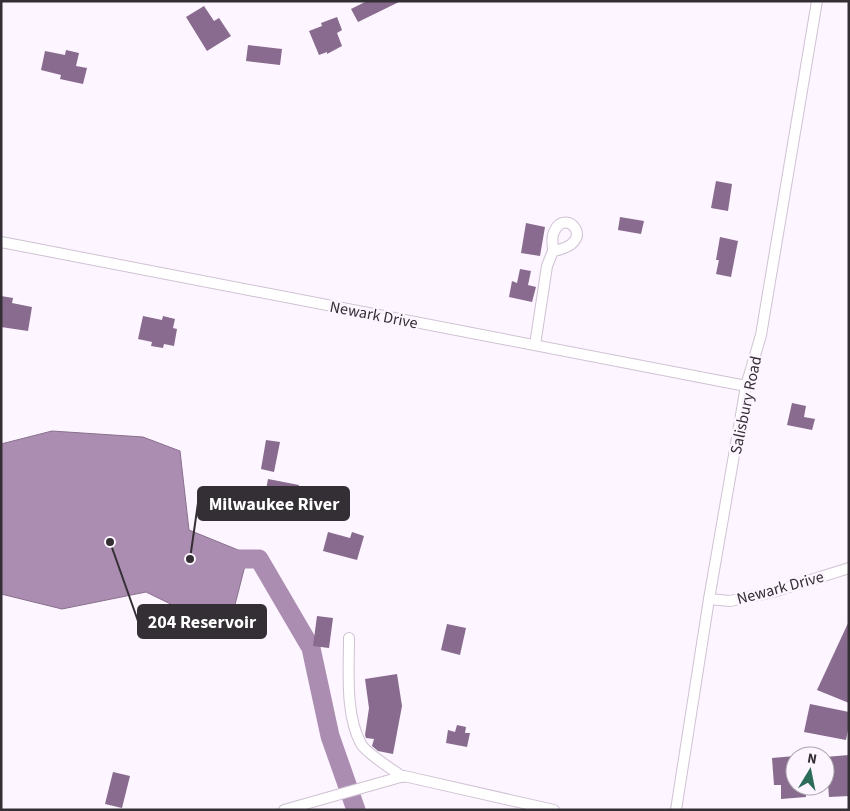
<svg xmlns="http://www.w3.org/2000/svg" width="850" height="811" font-family="'Source Sans 3',sans-serif">
<style>
.water{fill:#ac8db2;stroke:#88718c}
.lines{fill:none;stroke-linecap:round;stroke-linejoin:round}
.river{stroke:#ac8db2;stroke-width:19}
.building{fill:#886b8e}
.minor-casing{stroke:#d0c2d3;stroke-width:12}
.minor{stroke:#fff;stroke-width:10}
.labels{text-anchor:middle;stroke-width:5;stroke-linejoin:round;paint-order:stroke}
.street-label{font-size:16px;fill:#342f35;stroke:#fdf5ff}
.leader{fill:none;stroke:#342f35;stroke-width:2}
.callout-dot{fill:#342f35;stroke:#fdf5ff;stroke-width:2}
.callout{fill:#342f35;stroke:#342f35;stroke-width:2}
.callout-label{font-size:18px;text-anchor:middle;font-weight:bold;fill:#fff}
</style>
<rect width="100%" height="100%" fill="#fdf5ff"/>
<path class="water" d="M 52,431 L 143,437 L 180,451 L 189,530 L 248,554 L 228,632 L 146,592 L 62,609 L 1,594 L 1,444 Z"/>
<g class="lines">
<path class="river" d="M 221,559 L 259,559 L 311,648 L 330,736 L 356,810"/>
</g>
<g class="building">
<path d="M 367,1 L 401,1 L 358,22 L 351,9 Z"/>
<path d="M 204,6 L 214,21 L 219,18 L 231,36 L 207,51 L 186,17 Z"/>
<path d="M 337,17 L 342,30 L 337,33 L 342,46 L 327,54 L 327,52 L 319,55 L 309,31 L 322,26 L 321,23 Z"/>
<path d="M 248,45 L 282,49 L 280,65 L 246,61 Z"/>
<path d="M 66,50 L 79,53 L 76,66 L 87,68 L 83,84 L 60,79 L 61,75 L 41,70 L 45,51 L 65,55 Z"/>
<path d="M 716,181 L 732,184 L 728,211 L 711,208 Z"/>
<path d="M 620,217 L 644,221 L 641,234 L 618,230 Z"/>
<path d="M 526,223 L 545,227 L 540,256 L 521,253 Z"/>
<path d="M 720,237 L 738,241 L 731,277 L 716,274 L 719,260 L 716,260 Z"/>
<path d="M 520,269 L 531,271 L 528,285 L 536,287 L 532,302 L 509,297 L 512,281 L 517,283 Z"/>
<path d="M 1,296 L 13,298 L 12,303 L 32,307 L 28,331 L 1,327 Z"/>
<path d="M 143,316 L 162,320 L 163,316 L 175,319 L 173,328 L 177,329 L 174,346 L 164,344 L 163,348 L 151,346 L 152,342 L 138,339 Z"/>
<path d="M 792,403 L 806,406 L 804,417 L 815,419 L 812,430 L 787,425 Z"/>
<path d="M 266,440 L 280,442 L 274,472 L 261,469 Z"/>
<path d="M 268,479 L 299,485 L 296,505 L 264,500 Z"/>
<path d="M 328,532 L 350,538 L 352,532 L 364,536 L 357,560 L 323,551 Z"/>
<path d="M 317,616 L 333,618 L 329,648 L 313,646 Z"/>
<path d="M 849,621 L 849,703 L 817,690 Z"/>
<path d="M 447,624 L 466,628 L 460,655 L 441,650 Z"/>
<path d="M 397,674 L 402,706 L 393,754 L 378,751 L 372,746 L 374,739 L 366,738 L 365,735 L 369,708 L 365,679 Z"/>
<path d="M 810,704 L 849,712 L 849,725 L 846,740 L 804,732 Z"/>
<path d="M 457,725 L 466,727 L 465,733 L 470,733 L 467,747 L 446,743 L 448,730 L 455,732 Z"/>
<path d="M 849,755 L 849,796 L 829,797 L 828,784 L 825,784 L 825,757 Z"/>
<path d="M 795,756 L 795,786 L 805,786 L 806,797 L 781,799 L 781,785 L 774,785 L 772,758 Z"/>
<path d="M 113,772 L 130,776 L 122,808 L 105,804 Z"/>
</g>
<g class="lines">
<defs>
<g id="minor">
<path d="M 1,242 L 746,386"/>
<path d="M 535,345 L 547,266 L 553,251 C 600,243 565,205 554,232 C 551,237 553,246 553,251"/>
<path d="M 709,599 L 730,601 L 773,592 L 849,568"/>
<path d="M 349,638 C 349,671 345,714 361,744 C 366,753 393,770 403,777"/>
<path d="M 284,810 L 404,776 L 554,810"/>
<path d="M 676,810 L 709,599 L 746,386 L 761,335 L 817,1"/>
</g>
</defs>
<use href="#minor" class="minor-casing"/>
<use href="#minor" class="minor"/>
</g>
<g class="labels">
<g class="street-label">
<text transform="translate(374 314) rotate(11)" y="6">Newark Drive</text>
<text transform="translate(745 405) rotate(-78)" y="6">Salisbury Road</text>
<text transform="translate(780 587) rotate(-15)" y="6">Newark Drive</text>
</g>
</g>
<path class="leader" d="M190 559L198 503M110 542L138 621"/>
<g class="callout-dot">
<circle cx="190" cy="559" r="5"/>
<circle cx="110" cy="542" r="5"/>
</g>
<g class="callout">
<rect x="198" y="487" width="151" height="33" rx="5"/>
<rect x="138" y="605" width="128" height="33" rx="5"/>
</g>
<g class="callout-label">
<text x="274" y="510">Milwaukee River</text>
<text x="202" y="628">204 Reservoir</text>
</g>
<rect width="850" height="811" fill="none" stroke="#342f35" stroke-width="5"/>
<g transform="translate(810 771) rotate(10)"><circle r="24" fill="#fdf5ff" stroke="#ada6ae"/>
<path d="M0-4L9 19L0 12L-9 19Z" fill="#2d6c58"/>
<text y="-8" font-size="14" font-weight="bold" text-anchor="middle" fill="#342f35">N</text>
</g>
</svg>
